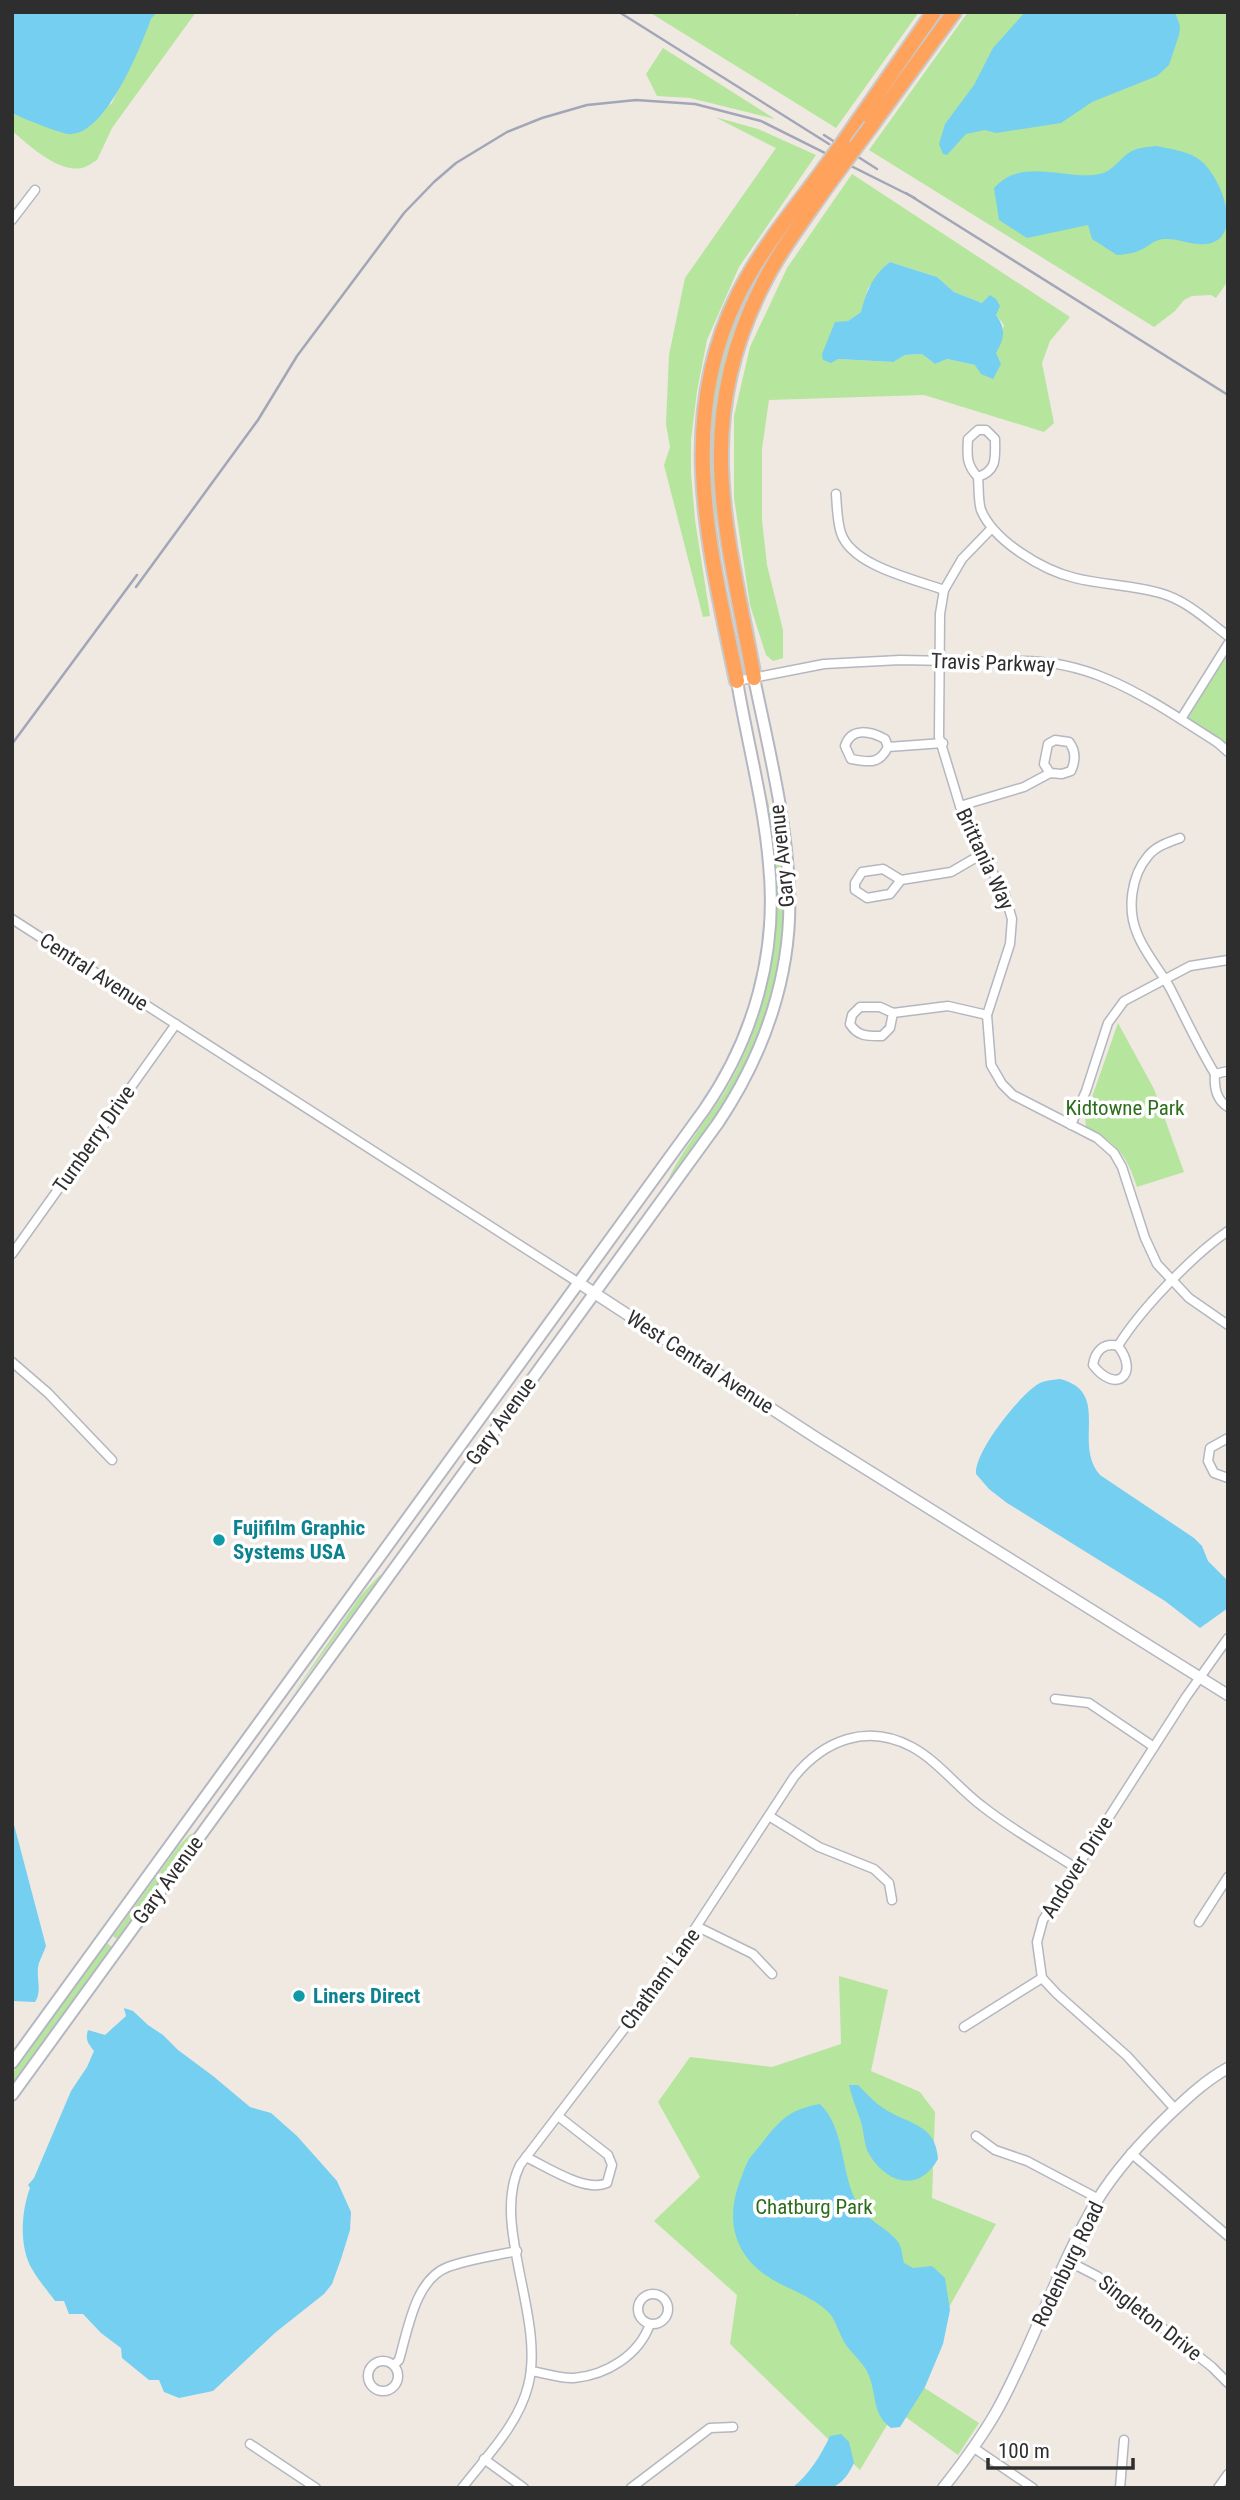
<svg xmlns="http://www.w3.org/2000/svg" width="1240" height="2500" font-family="'Roboto Condensed',sans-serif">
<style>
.green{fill:#b6e59e;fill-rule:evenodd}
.water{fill:#75cff0}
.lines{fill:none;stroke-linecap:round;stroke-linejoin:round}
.minor-casing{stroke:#b4b7c1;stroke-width:11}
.tertiary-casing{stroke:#b4b7c1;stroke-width:13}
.secondary-casing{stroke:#b4b7c1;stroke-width:14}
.motorway-casing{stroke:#c9c9c9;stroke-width:18}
.minor{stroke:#fff;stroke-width:8}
.tertiary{stroke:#fff;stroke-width:10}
.secondary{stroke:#fff;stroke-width:10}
.motorway{stroke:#ffa35c;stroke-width:14}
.rail{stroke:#a3a6b8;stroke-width:2.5}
.motorway-bridge-casing{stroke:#c9c9c9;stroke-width:18;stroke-linecap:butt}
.motorway-bridge{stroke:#ffa35c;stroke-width:14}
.culture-dot{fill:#0f9aa8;stroke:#fff;stroke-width:2.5}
.labels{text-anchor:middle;stroke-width:7;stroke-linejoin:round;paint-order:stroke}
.street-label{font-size:21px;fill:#2e2e2e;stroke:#fff}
.park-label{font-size:21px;fill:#2c6e1b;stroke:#fff}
.culture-label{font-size:21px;font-weight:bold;fill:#0d838f;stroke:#fff;text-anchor:start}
</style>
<rect width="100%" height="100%" fill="#efe9e1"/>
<g class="green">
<path d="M 157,12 L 196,12 L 112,128 L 97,160 C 93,162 87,167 82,168 C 58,173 29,145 12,131 L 12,113 C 30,122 49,127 68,134 L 112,103 L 151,19 Z"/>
<path d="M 649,12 L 791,12 L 797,15 L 800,12 L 919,12 L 836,128 Z"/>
<path d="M 968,12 L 1228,12 L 1228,281 L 1216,298 L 1211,295 L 1192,296 L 1184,300 L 1175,311 L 1154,327 L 869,150 Z"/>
<path d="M 663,48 L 775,119 L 690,98 L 657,96 L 646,74 Z"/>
<path d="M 715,117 L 758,129 L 816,155 L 739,267 L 707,340 L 697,391 L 691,440 L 691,473 L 695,520 L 710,616 L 703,617 L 664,465 L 670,447 L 666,424 L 669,355 L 685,278 L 776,148 Z"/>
<path d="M 852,174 L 1070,317 L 1050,341 L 1042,363 L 1054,423 L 1044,432 L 924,395 L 769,400 L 762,449 L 762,520 L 767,565 L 783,630 L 783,658 L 773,661 L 766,655 L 750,605 L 734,498 L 734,416 L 750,347 L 787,268 ZM 890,262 L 937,277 L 954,292 L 982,303 L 996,315 L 1004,325 L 995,353 L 975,365 L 947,359 L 935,364 L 922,354 L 905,355 L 892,362 L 838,359 L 848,321 L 861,312 L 868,288 Z"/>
<path d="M 800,212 L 753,290 L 725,366 L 717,408 L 714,446 L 713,468 L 720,536 C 714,510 708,484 708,457 C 707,406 721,342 744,297 C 760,266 780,239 800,212 Z"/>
<path d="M 1228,645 L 1228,752 L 1181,719 Z"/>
<path d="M 763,789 C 770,802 773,824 776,840 C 795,920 774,1013 735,1084 C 716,1119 691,1150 668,1182 C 671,1166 712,1112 724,1093 C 765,1024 783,943 775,863 C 773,838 767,814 763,789 Z"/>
<path d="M 1118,1023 L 1154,1089 L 1184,1172 L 1137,1187 C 1126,1154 1117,1143 1086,1127 L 1085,1117 Z"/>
<path d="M 380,1575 L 381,1576 L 291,1697 L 361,1595 Z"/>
<path d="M 194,1833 L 117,1939 L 113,1936 L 178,1847 L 189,1835 Z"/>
<path d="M 107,1943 L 112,1947 L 12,2084 L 12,2074 Z"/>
<path d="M 839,1976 L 888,1990 L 871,2071 L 920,2092 L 935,2112 L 932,2198 L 996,2224 L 909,2378 L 979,2423 L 958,2455 L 896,2410 L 860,2470 L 730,2344 L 737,2295 L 654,2221 L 700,2177 L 658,2102 L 690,2057 L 772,2067 L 841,2044 Z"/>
</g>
<g class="water">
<path d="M 12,12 L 157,12 L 151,19 C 141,46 105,138 68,134 C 60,133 21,118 12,113 Z"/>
<path d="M 1025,12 L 1175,12 L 1180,26 L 1179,35 L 1169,65 L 1157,76 L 1092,102 L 1061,123 L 996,133 L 985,130 L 966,134 L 947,155 L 943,154 L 939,144 L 945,124 L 974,85 L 993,48 Z"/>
<path d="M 1156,146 C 1170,149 1184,150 1197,158 C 1216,169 1240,221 1219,239 C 1203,251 1184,239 1167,239 C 1152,239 1150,247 1138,251 C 1132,254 1124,254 1117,255 L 1092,239 L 1088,225 L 1027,238 L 999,220 L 994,188 C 1020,158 1061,178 1093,175 C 1116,173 1117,158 1134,150 C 1141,147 1149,147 1156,146 Z"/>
<path d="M 890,262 L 937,277 L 954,292 L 982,303 L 990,295 L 996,299 L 1000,306 L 996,315 C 1006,329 1005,338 996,353 L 1001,364 L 993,379 L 981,374 L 975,365 L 947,359 L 935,364 L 922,354 L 905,355 L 893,362 L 838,359 L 831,363 L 823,360 L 822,354 L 835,322 L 848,321 L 861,312 C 866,291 873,275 890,262 Z"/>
<path d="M 1060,1379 C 1112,1392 1072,1444 1100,1475 L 1194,1538 L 1202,1546 L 1208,1561 L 1228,1581 L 1228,1608 L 1200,1628 L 1165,1601 L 1007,1503 L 989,1489 L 976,1474 C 974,1452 1019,1396 1038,1384 C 1045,1380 1053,1380 1060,1379 Z"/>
<path d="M 12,1817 L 46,1946 C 44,1952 41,1957 39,1963 C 35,1976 43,1991 35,2002 L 12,2001 Z"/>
<path d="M 124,2008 L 133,2011 L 148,2025 L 163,2035 L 178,2050 L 213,2076 L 250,2107 L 271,2113 L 297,2136 L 337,2181 L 351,2212 L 350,2230 L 341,2259 L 332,2284 L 324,2294 L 276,2332 L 213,2391 L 179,2398 L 164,2392 L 159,2380 L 149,2380 L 122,2358 L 121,2348 L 101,2333 L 83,2314 L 69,2314 L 64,2301 L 55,2301 C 48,2291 38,2280 32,2269 C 19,2247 21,2212 30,2188 L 28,2185 L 34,2178 L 71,2091 L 87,2067 L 94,2051 C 88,2043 85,2040 88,2030 L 105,2035 L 126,2016 Z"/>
<path d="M 849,2085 L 858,2085 C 866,2093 874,2102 883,2108 C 908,2125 936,2123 938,2159 C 919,2193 887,2184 869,2154 C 864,2146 864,2132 861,2122 C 857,2109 852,2099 849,2085 Z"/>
<path d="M 820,2104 C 846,2129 840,2174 858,2205 C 867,2221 887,2227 898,2242 C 902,2247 902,2256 904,2263 L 913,2268 L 932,2266 L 945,2278 L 950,2310 L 943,2344 L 925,2387 L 900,2427 L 891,2428 C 872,2414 877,2396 869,2376 C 865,2363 851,2354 844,2342 C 840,2334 837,2326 833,2318 C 822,2300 787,2289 770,2278 C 734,2256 725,2219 740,2181 C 744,2171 746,2161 754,2153 C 776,2126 784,2110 820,2104 Z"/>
<path d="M 841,2434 L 849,2442 L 854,2463 C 838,2496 825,2488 792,2488 C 809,2475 821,2455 830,2436 Z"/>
</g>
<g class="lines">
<defs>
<g id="minor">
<path d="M 12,220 L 35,190"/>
<path d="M 978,477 C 966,465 967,455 968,439 L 978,430 L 986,430 L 995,439 C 995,457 998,470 978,477 C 979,487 978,501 981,510 C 994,541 1042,570 1075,578 C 1103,585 1132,585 1160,593 C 1186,600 1207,620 1228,636"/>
<path d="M 836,494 C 837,506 837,521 841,533 C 852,566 914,579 944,590"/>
<path d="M 992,528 L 962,559 L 944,590 L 940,614 L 939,737 L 960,806 L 982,854 L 1004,892 L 1012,919 L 1010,944 L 987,1015 L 991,1065 L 1002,1084 L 1013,1095 L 1097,1138 L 1114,1153 L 1122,1167 L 1145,1238 L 1157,1264 L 1189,1298 L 1228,1325"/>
<path d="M 737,681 L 824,664 L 900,660 L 1003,662 C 1089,654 1150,700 1218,743 L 1228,752"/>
<path d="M 1181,719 L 1228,644"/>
<path d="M 888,747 L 885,739 C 870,731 851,727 845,746 L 851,759 C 869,762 879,765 888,747 L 943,743"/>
<path d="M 960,806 L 1024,787 L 1050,773 L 1062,774 L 1071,771 C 1076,760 1076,751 1069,742 L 1055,740 L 1048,744 L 1044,764 L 1050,773"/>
<path d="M 1180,838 C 1169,842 1156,846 1148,856 C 1131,876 1127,909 1137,933 C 1144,952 1160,970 1170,988 C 1185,1017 1198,1046 1215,1074 C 1214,1086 1216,1100 1228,1107"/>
<path d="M 901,880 L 883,869 L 862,872 L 855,883 L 855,890 L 867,898 L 890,894 L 901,880 L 951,872 L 982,854"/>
<path d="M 12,919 L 579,1283"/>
<path d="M 893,1013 L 880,1007 L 860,1007 L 852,1015 L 850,1024 C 858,1037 868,1036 882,1036 L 890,1028 L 893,1013 L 948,1006 L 987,1015"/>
<path d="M 1215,1074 L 1228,1071"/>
<path d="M 1071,1125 L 1086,1091 L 1108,1023 L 1124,1001 L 1190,966 L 1228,960"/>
<path d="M 12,1254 L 176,1024"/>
<path d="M 1118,1346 C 1140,1374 1116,1395 1093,1365 C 1095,1351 1104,1342 1118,1346 C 1140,1310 1193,1255 1228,1231"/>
<path d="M 12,1362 L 48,1393 L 112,1460"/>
<path d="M 1228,1438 L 1210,1448 L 1208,1461 L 1214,1473 L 1228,1478"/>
<path d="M 1055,1699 L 1089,1703 L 1154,1747"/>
<path d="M 769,1816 L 819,1847 L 874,1869 L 889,1883 L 892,1900"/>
<path d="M 1199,1922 L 1228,1877"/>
<path d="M 698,1927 L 753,1954 L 772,1974"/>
<path d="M 964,2027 L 1042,1978"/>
<path d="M 1175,2109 L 1127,2056 L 1057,1994 L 1042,1978 L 1037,1942 L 1043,1920 L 1186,1697 L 1228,1638"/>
<path d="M 976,2136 L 995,2150 L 1027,2161 L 1099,2199"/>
<path d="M 1131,2153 L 1228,2236"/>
<path d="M 526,2157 C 547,2167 586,2193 607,2183 L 612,2165 L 608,2155 L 558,2116"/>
<path d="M 1066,2260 L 1097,2276 L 1212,2367 L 1228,2383"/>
<circle cx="653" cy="2309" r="15"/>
<circle cx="383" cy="2376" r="15"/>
<path d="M 394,2365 L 399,2360 C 408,2330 415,2279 448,2267 C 470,2259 494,2256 517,2251"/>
<path d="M 531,2371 C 544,2373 561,2379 574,2378 C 607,2375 639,2355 650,2324"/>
<path d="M 250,2444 L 316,2488"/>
<path d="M 974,2448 L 1033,2488"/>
<path d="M 484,2459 L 524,2488"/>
<path d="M 462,2488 C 486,2457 518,2425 528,2386 C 546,2318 490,2225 520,2165 L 660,1982 L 794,1777 C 824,1740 867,1723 912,1747 C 938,1761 958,1788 982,1806 C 1011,1829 1045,1848 1076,1868"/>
<path d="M 631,2488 L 710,2428 L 733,2427"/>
<path d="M 1120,2488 L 1124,2440"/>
<path d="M 1218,2488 L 1228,2474"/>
</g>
<g id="tertiary">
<path d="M 579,1283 L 818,1439 L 1228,1695"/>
<path d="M 943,2488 C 962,2464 979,2441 995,2414 C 1034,2345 1057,2267 1098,2199 C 1118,2167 1143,2140 1170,2114 C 1188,2097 1206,2080 1228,2068"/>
</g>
<g id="secondary">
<path d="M 12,2063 L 704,1110 C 754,1038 778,952 769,864 C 764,803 747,741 737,681"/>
<path d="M 12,2095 L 718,1123 C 765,1053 793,972 789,888 C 786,817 768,746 754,678"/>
</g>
<g id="motorway">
<path d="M 871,126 L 954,12"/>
<path d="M 843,143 L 934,12"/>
<path d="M 754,678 C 728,534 691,426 762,286 C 779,251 804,219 826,187"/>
<path d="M 737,681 C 710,550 675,422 738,295 C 759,253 788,217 816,180"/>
</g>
</defs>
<use href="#minor" class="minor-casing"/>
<use href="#tertiary" class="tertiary-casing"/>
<use href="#secondary" class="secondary-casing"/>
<use href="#motorway" class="motorway-casing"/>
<use href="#minor" class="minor"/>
<use href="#tertiary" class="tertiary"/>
<use href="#secondary" class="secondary"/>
<use href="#motorway" class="motorway"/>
<g class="rail">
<path d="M 619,12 L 829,144"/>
<path d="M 824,135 L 877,169"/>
<path d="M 906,193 L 1228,395"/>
<path d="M 136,587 L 258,420 L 297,356 L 404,213 L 434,182 L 456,163 L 507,132 L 542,118 L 587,105 L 636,100 L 695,104 L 761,121 L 915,198"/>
<path d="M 12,744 L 137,575"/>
</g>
<defs>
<g id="motorway-bridge">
<path d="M 816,180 L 843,143"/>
<path d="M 826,187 L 871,126"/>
</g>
</defs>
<use href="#motorway-bridge" class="motorway-bridge-casing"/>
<use href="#motorway-bridge" class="motorway-bridge"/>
</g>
<g class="culture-dot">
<circle cx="219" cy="1540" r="7"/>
<circle cx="299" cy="1996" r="7"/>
</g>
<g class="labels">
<g class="street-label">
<text transform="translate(993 663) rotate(2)" y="7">Travis Parkway</text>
<text transform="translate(782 856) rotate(-96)" y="7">Gary Avenue</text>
<text transform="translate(985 859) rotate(65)" y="7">Brittania Way</text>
<text transform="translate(94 972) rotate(33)" y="7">Central Avenue</text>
<text transform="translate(94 1139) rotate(-55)" y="7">Turnberry Drive</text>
<text transform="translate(700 1362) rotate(33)" y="7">West Central Avenue</text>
<text transform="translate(501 1421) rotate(-54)" y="7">Gary Avenue</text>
<text transform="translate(1077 1867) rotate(-58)" y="7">Andover Drive</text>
<text transform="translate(168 1880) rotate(-54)" y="7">Gary Avenue</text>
<text transform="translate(660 1979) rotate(-54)" y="7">Chatham Lane</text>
<text transform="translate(1068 2264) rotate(-64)" y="7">Rodenburg Road</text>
<text transform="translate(1150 2318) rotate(38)" y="7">Singleton Drive</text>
</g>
<g class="park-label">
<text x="1125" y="1115">Kidtowne Park</text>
<text x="814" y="2214">Chatburg Park</text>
</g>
<g class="culture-label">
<text x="233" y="1535">Fujifilm Graphic<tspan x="233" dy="24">Systems USA</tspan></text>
<text x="313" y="2003">Liners Direct</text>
</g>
</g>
<rect width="1240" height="2500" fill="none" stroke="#2e2e2e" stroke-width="28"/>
<path d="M988 2458v10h145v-10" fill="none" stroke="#2e2e2e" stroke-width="3.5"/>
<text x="998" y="2458" font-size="21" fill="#2e2e2e" stroke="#ffffff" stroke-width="5" paint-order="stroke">100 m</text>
</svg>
